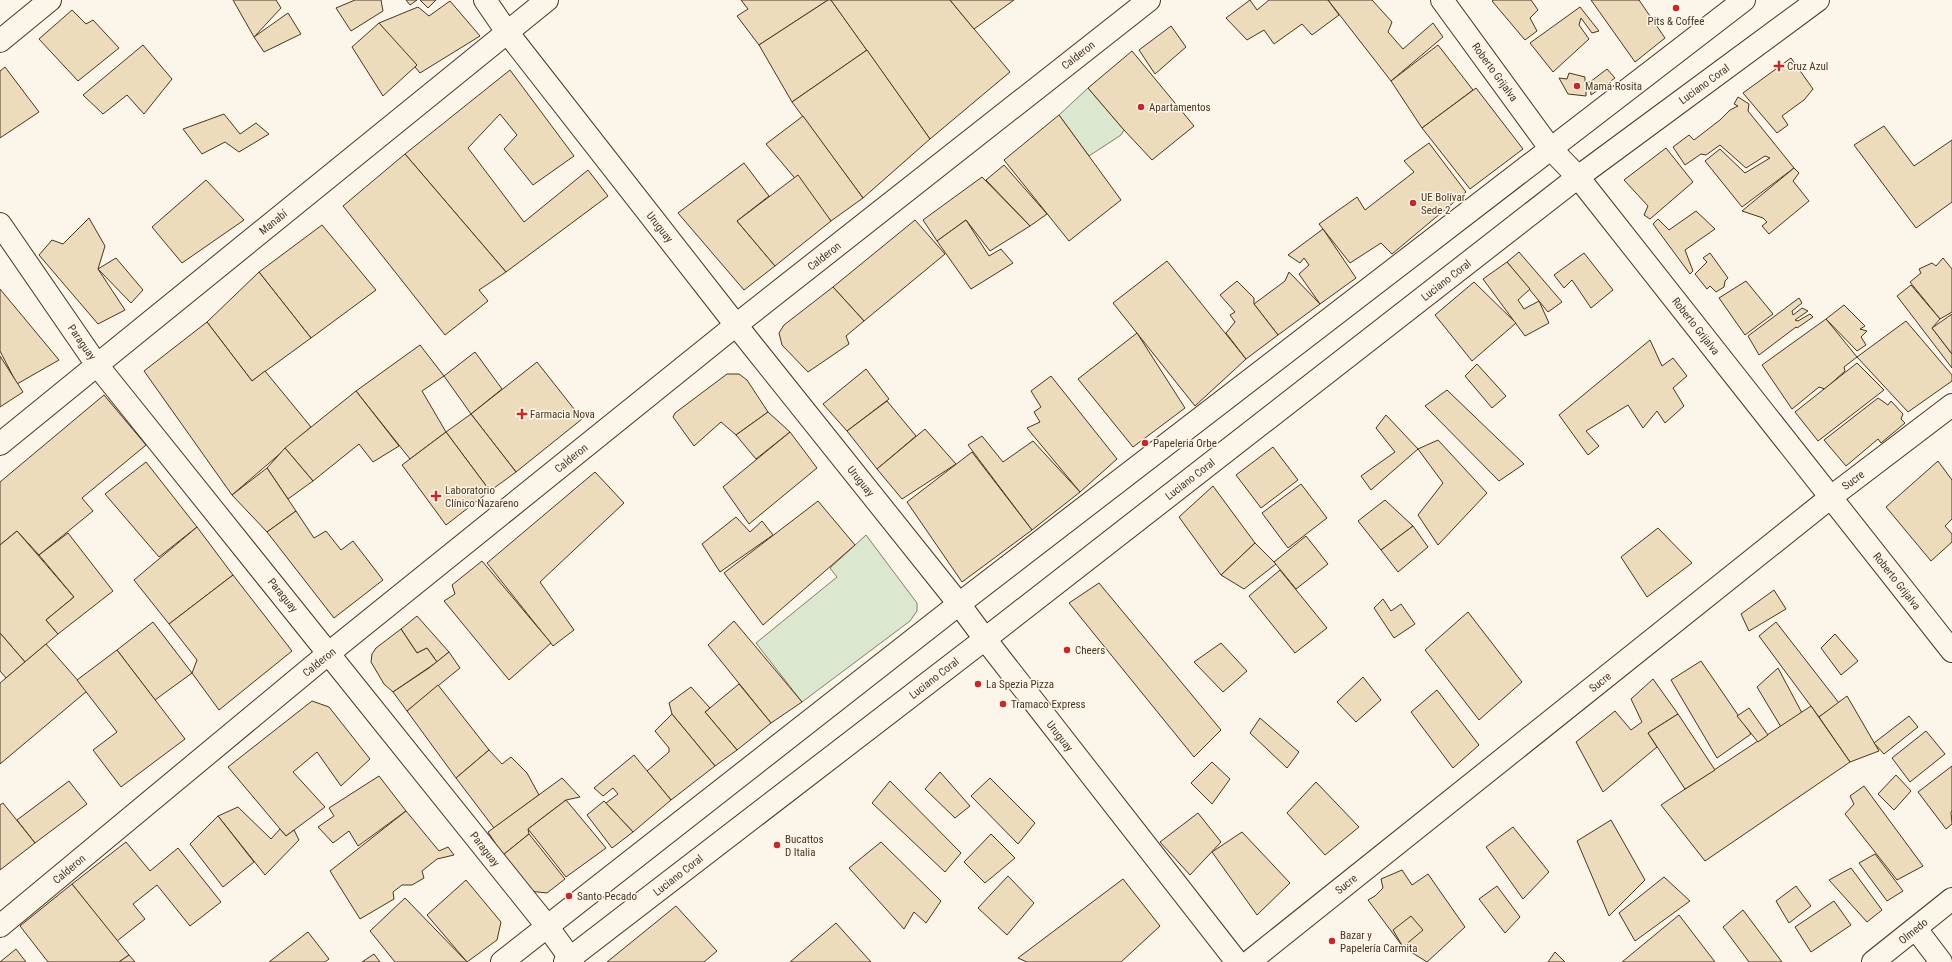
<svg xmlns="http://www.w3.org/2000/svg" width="1952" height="962" font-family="'Roboto Condensed',sans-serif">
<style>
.green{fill:#dce7d0;stroke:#887966}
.building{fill:#ecdcbc;stroke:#4a3520}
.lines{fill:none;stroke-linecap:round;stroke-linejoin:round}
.minor-casing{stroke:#4a3520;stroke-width:24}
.major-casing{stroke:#4a3520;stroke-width:24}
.minor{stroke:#fbf6e9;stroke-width:22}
.major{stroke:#fbf6e9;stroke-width:22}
.poi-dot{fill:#c62828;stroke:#fbf6e9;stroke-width:1.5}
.labels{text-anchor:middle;stroke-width:3;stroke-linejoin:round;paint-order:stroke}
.poi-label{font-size:11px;fill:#4a3520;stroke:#fbf6e9;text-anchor:start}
.street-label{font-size:11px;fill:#4a3520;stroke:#fbf6e9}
</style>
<rect width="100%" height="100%" fill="#fbf6e9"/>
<g class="green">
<path d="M 1088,88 L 1124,130 L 1121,135 L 1089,156 L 1059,115 Z"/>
<path d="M 866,535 L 917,603 L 917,611 L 910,621 L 802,702 L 756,643 L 837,577 L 830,568 Z"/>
</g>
<g class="building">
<path d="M 233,0 L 276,0 L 281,8 L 254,37 Z"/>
<path d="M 355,0 L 381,0 L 383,11 L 351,31 L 336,8 Z"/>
<path d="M 406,0 L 417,0 L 410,5 Z"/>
<path d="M 420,0 L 436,0 L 428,8 Z"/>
<path d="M 741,0 L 828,0 L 759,45 L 737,16 L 748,9 Z"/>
<path d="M 828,0 L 831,0 L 867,50 L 792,102 L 759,45 Z"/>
<path d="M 831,0 L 950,0 L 1010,72 L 930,139 Z"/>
<path d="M 950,0 L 1014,0 L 974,29 Z"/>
<path d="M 1250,0 L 1257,10 L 1269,0 L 1328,0 L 1339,15 L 1312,35 L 1302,24 L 1274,44 L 1264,30 L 1247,40 L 1226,18 Z"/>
<path d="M 1328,0 L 1372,0 L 1392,22 L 1388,32 L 1403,49 L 1433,23 L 1443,37 L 1391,81 Z"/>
<path d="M 1494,0 L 1531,0 L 1538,10 L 1530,18 L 1537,31 L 1525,40 L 1492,1 Z"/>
<path d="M 1591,0 L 1639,0 L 1665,38 L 1635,62 Z"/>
<path d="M 450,1 L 480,36 L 420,73 L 379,23 L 418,7 L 429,16 Z"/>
<path d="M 1580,7 L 1599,31 L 1592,33 L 1581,18 L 1579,25 L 1589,39 L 1553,72 L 1530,43 Z"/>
<path d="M 72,10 L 86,24 L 93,20 L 119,48 L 78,81 L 39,39 Z"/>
<path d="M 288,13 L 301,34 L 264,52 L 254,37 Z"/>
<path d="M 379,23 L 417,65 L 383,96 L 352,47 Z"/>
<path d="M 1171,26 L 1186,47 L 1155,74 L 1139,50 Z"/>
<path d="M 143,45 L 172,79 L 144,114 L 127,95 L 103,114 L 83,95 Z"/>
<path d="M 1438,45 L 1473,90 L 1422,128 L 1391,81 Z"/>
<path d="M 867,50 L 930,139 L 863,198 L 792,102 Z"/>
<path d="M 1132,51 L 1194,126 L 1152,160 L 1124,130 L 1088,88 Z"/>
<path d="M 1791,58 L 1813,89 L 1804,100 L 1782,116 L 1788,125 L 1777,133 L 1743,93 Z"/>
<path d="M 5,67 L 39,112 L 0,138 L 0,71 Z"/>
<path d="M 1607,69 L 1615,78 L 1591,95 L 1590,82 Z"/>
<path d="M 510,70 L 574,156 L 533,185 L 504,149 L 517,135 L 500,114 L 468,148 L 524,222 L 588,170 L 608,196 L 506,272 L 405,154 Z"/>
<path d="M 1569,73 L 1585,77 L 1585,82 L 1590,82 L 1591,90 L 1586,90 L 1586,96 L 1568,94 L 1559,78 L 1567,79 Z"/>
<path d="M 1476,88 L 1523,149 L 1470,189 L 1422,128 Z"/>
<path d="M 1738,97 L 1749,104 L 1748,111 L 1794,168 L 1742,207 L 1705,161 L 1720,149 L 1745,173 L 1770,158 L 1765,156 L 1746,168 L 1720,145 L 1706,155 L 1701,154 L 1685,165 L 1673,147 L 1689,135 L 1694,140 L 1720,120 L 1730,110 L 1738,106 L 1734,104 Z"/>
<path d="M 224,114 L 240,134 L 256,123 L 269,134 L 239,152 L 225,142 L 202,154 L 183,129 Z"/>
<path d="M 1059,115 L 1121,200 L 1069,241 L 1004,160 Z"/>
<path d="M 803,116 L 863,198 L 831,221 L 766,144 Z"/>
<path d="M 1884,126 L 1914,166 L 1952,140 L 1952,202 L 1916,228 L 1854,145 Z"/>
<path d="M 1429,143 L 1466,192 L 1392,254 L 1381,243 L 1350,263 L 1319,224 L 1357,197 L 1365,210 L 1414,172 L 1404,161 Z"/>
<path d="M 1666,148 L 1693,182 L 1650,219 L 1644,215 L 1648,206 L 1624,180 Z"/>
<path d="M 405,154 L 506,272 L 479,290 L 488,301 L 445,335 L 343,206 Z"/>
<path d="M 744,163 L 769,196 L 737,221 L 775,266 L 744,290 L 678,213 Z"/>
<path d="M 1004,165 L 1047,214 L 1030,226 L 986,180 Z"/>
<path d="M 1794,168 L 1799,173 L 1793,181 L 1809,201 L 1769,234 L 1762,226 L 1767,222 L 1763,218 L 1742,211 Z"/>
<path d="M 798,175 L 831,221 L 775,266 L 737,221 Z"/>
<path d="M 982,177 L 1030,226 L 990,251 L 966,220 L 937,241 L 923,220 Z"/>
<path d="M 206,180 L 244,220 L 182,263 L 152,227 Z"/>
<path d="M 1696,211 L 1715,229 L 1685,250 L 1693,271 L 1690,274 L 1653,224 L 1658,219 L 1669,230 Z"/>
<path d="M 89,218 L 105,246 L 98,269 L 125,310 L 98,324 L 39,255 L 52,240 L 63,244 Z"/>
<path d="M 915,220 L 945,254 L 864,321 L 833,287 Z"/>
<path d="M 966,220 L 989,256 L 1001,249 L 1013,263 L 971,289 L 937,241 Z"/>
<path d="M 322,225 L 376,290 L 311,338 L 259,272 Z"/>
<path d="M 1323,229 L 1356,278 L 1320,304 L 1299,274 L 1309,265 L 1304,258 L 1300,263 L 1288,255 Z"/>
<path d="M 1519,252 L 1562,302 L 1548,312 L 1507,262 Z"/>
<path d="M 1584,253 L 1613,290 L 1591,308 L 1572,280 L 1564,288 L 1554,275 Z"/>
<path d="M 1710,253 L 1728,278 L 1725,281 L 1724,287 L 1716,292 L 1710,286 L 1707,289 L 1695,274 L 1707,262 L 1703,258 Z"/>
<path d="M 116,258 L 143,290 L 131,303 L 98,269 Z"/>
<path d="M 1943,258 L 1952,269 L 1952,312 L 1940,319 L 1910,282 L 1921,273 L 1919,269 L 1932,263 L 1936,266 Z"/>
<path d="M 1167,261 L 1246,359 L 1195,406 L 1113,303 Z"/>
<path d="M 1507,262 L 1530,289 L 1518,300 L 1524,309 L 1539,301 L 1549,323 L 1525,336 L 1483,279 Z"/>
<path d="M 259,272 L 311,338 L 252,381 L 207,322 Z"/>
<path d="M 1289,272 L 1320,304 L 1278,335 L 1254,304 L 1285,281 Z"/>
<path d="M 1237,281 L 1254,298 L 1254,304 L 1278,335 L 1246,359 L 1226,333 L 1235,322 L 1230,315 L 1235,312 L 1220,295 Z"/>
<path d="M 1746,281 L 1773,314 L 1745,335 L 1719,298 Z"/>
<path d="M 1474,282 L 1516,323 L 1472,361 L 1435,315 Z"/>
<path d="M 1911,285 L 1940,319 L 1932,328 L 1952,354 L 1952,368 L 1897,296 Z"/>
<path d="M 833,287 L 864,321 L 846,336 L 849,344 L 808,372 L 782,345 L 779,333 L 784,325 Z"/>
<path d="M 0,289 L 59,360 L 17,384 L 0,351 Z"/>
<path d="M 1799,298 L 1802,303 L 1792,311 L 1793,315 L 1802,308 L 1808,311 L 1795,320 L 1798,321 L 1810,314 L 1813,317 L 1797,328 L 1796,327 L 1759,355 L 1748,336 Z"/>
<path d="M 1844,305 L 1865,326 L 1860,329 L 1867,331 L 1861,337 L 1866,345 L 1857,351 L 1826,319 Z"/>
<path d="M 1952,314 L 1952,354 L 1932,328 Z"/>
<path d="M 1826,319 L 1857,357 L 1844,367 L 1845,371 L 1825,389 L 1819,387 L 1792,409 L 1762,365 Z"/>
<path d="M 1906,321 L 1952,375 L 1952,381 L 1908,412 L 1857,357 Z"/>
<path d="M 207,322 L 252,381 L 265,371 L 311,427 L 232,495 L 144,371 Z"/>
<path d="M 1137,333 L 1185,408 L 1133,447 L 1078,379 Z"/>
<path d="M 1650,340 L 1662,366 L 1673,358 L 1687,376 L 1673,388 L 1684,406 L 1665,423 L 1657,411 L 1643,428 L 1628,405 L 1586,431 L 1599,446 L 1588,455 L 1559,415 Z"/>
<path d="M 420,345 L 444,376 L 422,391 L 446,432 L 410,459 L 356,391 Z"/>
<path d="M 475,352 L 502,389 L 471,414 L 444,376 Z"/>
<path d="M 0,356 L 23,392 L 0,407 Z"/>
<path d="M 537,362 L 582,419 L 516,472 L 471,414 Z"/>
<path d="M 1857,363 L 1884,390 L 1818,441 L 1795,412 Z"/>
<path d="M 1477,364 L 1506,396 L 1492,408 L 1465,376 Z"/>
<path d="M 866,369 L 889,399 L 847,431 L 823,404 Z"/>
<path d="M 727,374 L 739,374 L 747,380 L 768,412 L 736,435 L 721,422 L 694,446 L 673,417 L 675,413 Z"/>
<path d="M 1051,376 L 1117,459 L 1080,492 L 1027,428 L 1040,422 L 1034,412 L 1041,407 L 1031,391 Z"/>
<path d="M 1447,390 L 1524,464 L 1499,481 L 1425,406 Z"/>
<path d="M 356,391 L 399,446 L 373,462 L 359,444 L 313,481 L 285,448 Z"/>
<path d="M 104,395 L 146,445 L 82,498 L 93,511 L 39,555 L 17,531 L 0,545 L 0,482 Z"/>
<path d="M 1878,398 L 1888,405 L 1891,401 L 1903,414 L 1901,419 L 1905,423 L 1881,443 L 1878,439 L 1846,466 L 1824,440 Z"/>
<path d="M 887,401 L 916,436 L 877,469 L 847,431 Z"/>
<path d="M 768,412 L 790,432 L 756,459 L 736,435 Z"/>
<path d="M 471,414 L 516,472 L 490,491 L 446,432 Z"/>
<path d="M 1386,415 L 1418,449 L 1371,490 L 1361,476 L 1395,452 L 1376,428 Z"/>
<path d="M 925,429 L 956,464 L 902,499 L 877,469 Z"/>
<path d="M 446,432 L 490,491 L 446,525 L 402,465 Z"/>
<path d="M 790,432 L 817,468 L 749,524 L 723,487 Z"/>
<path d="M 982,436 L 1003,462 L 1033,441 L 1080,492 L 1032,530 L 968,445 Z"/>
<path d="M 1438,440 L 1487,493 L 1438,545 L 1418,515 L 1443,483 L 1418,449 Z"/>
<path d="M 1273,447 L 1298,480 L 1261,508 L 1236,475 Z"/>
<path d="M 285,448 L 313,481 L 288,499 L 267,468 Z"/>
<path d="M 972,452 L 1032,530 L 962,582 L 907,502 Z"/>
<path d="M 1938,461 L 1952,480 L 1952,519 L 1945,526 L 1952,534 L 1952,542 L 1931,561 L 1886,507 Z"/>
<path d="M 146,462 L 197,527 L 159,557 L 105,494 Z"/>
<path d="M 267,468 L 296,511 L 267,532 L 232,495 Z"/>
<path d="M 595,472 L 624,503 L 540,582 L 574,630 L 553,646 L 487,563 Z"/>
<path d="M 1301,484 L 1327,518 L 1288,548 L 1262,513 Z"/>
<path d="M 1213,486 L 1255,543 L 1221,575 L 1179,517 Z"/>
<path d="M 1385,500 L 1413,526 L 1381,550 L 1358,521 Z"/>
<path d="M 818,501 L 855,545 L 763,625 L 724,573 Z"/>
<path d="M 296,511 L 314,538 L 326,531 L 341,550 L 353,541 L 383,580 L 334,618 L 267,532 Z"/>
<path d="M 736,517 L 750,532 L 762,521 L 773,535 L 720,572 L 702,544 Z"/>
<path d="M 1413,526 L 1428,547 L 1398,572 L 1381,550 Z"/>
<path d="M 197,527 L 233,575 L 169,624 L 134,580 Z"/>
<path d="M 1658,528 L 1692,563 L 1647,597 L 1621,557 Z"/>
<path d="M 17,531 L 74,597 L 46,620 L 58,634 L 25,662 L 0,633 L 0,545 Z"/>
<path d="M 68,533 L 113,591 L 58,634 L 46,620 L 74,597 L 39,555 Z"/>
<path d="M 1306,536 L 1328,564 L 1296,589 L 1274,562 Z"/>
<path d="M 1255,543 L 1276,564 L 1244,589 L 1221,575 Z"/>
<path d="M 482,561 L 551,643 L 509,680 L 444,601 L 455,594 L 452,585 Z"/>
<path d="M 1280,570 L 1327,628 L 1295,653 L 1249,596 Z"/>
<path d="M 233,575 L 292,651 L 219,710 L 192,673 L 197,660 L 169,624 Z"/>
<path d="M 1099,583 L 1221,730 L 1194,757 L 1069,603 Z"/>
<path d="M 1774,590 L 1786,609 L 1749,631 L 1741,614 Z"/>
<path d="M 1383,599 L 1391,611 L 1401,604 L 1415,624 L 1394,638 L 1374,608 Z"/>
<path d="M 1468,612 L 1522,682 L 1479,720 L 1425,650 Z"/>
<path d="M 417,616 L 449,652 L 437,662 L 427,648 L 417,653 L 401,629 Z"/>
<path d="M 734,621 L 802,702 L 771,723 L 708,645 Z"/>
<path d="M 153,622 L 192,673 L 155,700 L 117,650 Z"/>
<path d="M 1776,622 L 1839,703 L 1819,717 L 1759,636 Z"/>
<path d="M 401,629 L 417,653 L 427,648 L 437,662 L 393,692 L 384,684 L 371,662 L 372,654 L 376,648 Z"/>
<path d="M 0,633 L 25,662 L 6,678 L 0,671 Z"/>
<path d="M 1835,634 L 1858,661 L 1841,675 L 1821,648 Z"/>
<path d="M 1221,643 L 1247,671 L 1223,692 L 1194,662 Z"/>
<path d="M 46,644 L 87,691 L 0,764 L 0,683 Z"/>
<path d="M 117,650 L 185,739 L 121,787 L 93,750 L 117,732 L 77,680 Z"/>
<path d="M 449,652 L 460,668 L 407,711 L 393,692 L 429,668 Z"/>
<path d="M 1701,661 L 1751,734 L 1717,758 L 1671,680 Z"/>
<path d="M 1778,668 L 1802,713 L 1781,727 L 1757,687 Z"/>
<path d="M 1363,677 L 1381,700 L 1356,722 L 1337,702 Z"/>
<path d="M 1653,679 L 1678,714 L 1648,733 L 1657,747 L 1603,792 L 1576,742 L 1615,711 L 1631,730 L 1642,722 L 1631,699 Z"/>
<path d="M 739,684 L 771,723 L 737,750 L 705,712 Z"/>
<path d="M 438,685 L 489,750 L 456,778 L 407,711 Z"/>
<path d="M 691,687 L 710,708 L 705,712 L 737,750 L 715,766 L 672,714 L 669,703 Z"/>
<path d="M 1437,690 L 1479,745 L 1453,768 L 1411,712 Z"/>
<path d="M 1847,696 L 1879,751 L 1850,762 L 1819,717 Z"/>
<path d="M 312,701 L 329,707 L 370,759 L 341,786 L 317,752 L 293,772 L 325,807 L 286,836 L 228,767 Z"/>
<path d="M 1811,706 L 1850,762 L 1705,861 L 1661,805 Z"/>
<path d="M 1749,708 L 1768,735 L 1758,742 L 1737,716 Z"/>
<path d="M 672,714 L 715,766 L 671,800 L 647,771 L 669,752 L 669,748 L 655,731 Z"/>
<path d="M 1678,714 L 1715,770 L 1685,789 L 1648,733 Z"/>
<path d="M 1909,716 L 1918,727 L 1884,754 L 1874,743 Z"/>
<path d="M 1260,718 L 1299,752 L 1287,768 L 1250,733 Z"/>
<path d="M 1926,731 L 1945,754 L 1910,782 L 1892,758 Z"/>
<path d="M 489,750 L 502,764 L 511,757 L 527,773 L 539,795 L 494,828 L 456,778 Z"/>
<path d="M 634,755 L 671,800 L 633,832 L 606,803 L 618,794 L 613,788 L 603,796 L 594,788 Z"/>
<path d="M 1212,762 L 1230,779 L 1212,804 L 1191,783 Z"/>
<path d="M 1952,766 L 1952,811 L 1951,812 L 1952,824 L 1946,829 L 1918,792 Z"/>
<path d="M 940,772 L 970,806 L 955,818 L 925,789 Z"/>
<path d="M 1896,775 L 1911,791 L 1894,810 L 1878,794 Z"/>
<path d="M 379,776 L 406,811 L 358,846 L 349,831 L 333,843 L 318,827 L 334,816 L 329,808 Z"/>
<path d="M 562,778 L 580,797 L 566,800 L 528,829 L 529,834 L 503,855 L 488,832 Z"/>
<path d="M 990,778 L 1035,823 L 1018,844 L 971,796 Z"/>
<path d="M 69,781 L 87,804 L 35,843 L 17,820 Z"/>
<path d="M 890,781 L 961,853 L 945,872 L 872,803 Z"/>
<path d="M 1316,782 L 1359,827 L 1325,855 L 1287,813 Z"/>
<path d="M 1864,786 L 1923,866 L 1897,880 L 1845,814 L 1854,804 L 1850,796 Z"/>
<path d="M 566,800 L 606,848 L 566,877 L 528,829 Z"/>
<path d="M 604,801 L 633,832 L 612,848 L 587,815 Z"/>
<path d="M 3,803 L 35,843 L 0,870 L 0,805 Z"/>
<path d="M 238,807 L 271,839 L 280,829 L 286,836 L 294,830 L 299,840 L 265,875 L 218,816 Z"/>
<path d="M 406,811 L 439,851 L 448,847 L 454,855 L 437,859 L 422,871 L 424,878 L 412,885 L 402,885 L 393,892 L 394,899 L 360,919 L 330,871 Z"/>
<path d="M 1198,813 L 1221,842 L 1190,875 L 1160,842 Z"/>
<path d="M 218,816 L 254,862 L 223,887 L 190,844 Z"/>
<path d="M 1611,820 L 1645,880 L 1609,916 L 1577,841 Z"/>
<path d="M 1513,827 L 1549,872 L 1523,899 L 1486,847 Z"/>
<path d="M 1242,832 L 1290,883 L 1257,915 L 1212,852 Z"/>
<path d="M 529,834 L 565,879 L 547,893 L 529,891 L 503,855 Z"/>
<path d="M 991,834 L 1015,858 L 985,883 L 964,862 Z"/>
<path d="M 126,842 L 150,871 L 178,848 L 221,902 L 190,926 L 157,885 L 133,904 L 145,919 L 117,941 L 72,884 Z"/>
<path d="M 881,842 L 941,901 L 926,923 L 914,912 L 904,929 L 849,868 Z"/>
<path d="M 1875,854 L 1903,891 L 1887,901 L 1859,863 Z"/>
<path d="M 1851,868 L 1882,910 L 1867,922 L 1829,880 Z"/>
<path d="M 1402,870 L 1412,885 L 1428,874 L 1465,927 L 1427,962 L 1403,947 L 1368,900 L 1375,896 L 1383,888 L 1381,879 Z"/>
<path d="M 1008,876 L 1034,903 L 1007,935 L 978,908 Z"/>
<path d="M 1664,877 L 1690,901 L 1635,941 L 1619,913 Z"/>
<path d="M 1123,879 L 1160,926 L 1121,962 L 1027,962 L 1018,958 Z"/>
<path d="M 466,880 L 501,922 L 497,940 L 467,962 L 427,915 Z"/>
<path d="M 72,884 L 129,955 L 119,962 L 48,962 L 20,926 Z"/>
<path d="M 1497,886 L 1520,917 L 1505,933 L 1479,899 Z"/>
<path d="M 1796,886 L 1811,906 L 1789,923 L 1776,901 Z"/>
<path d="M 405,898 L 467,962 L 395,962 L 370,931 Z"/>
<path d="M 1834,901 L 1851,925 L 1811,952 L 1795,927 Z"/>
<path d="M 676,906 L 717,951 L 704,962 L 607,962 Z"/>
<path d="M 1743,910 L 1782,962 L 1749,962 L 1723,927 Z"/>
<path d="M 1679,915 L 1715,962 L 1622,962 Z"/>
<path d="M 1411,916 L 1423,930 L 1403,947 L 1393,930 Z"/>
<path d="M 836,923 L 871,962 L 790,962 Z"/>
<path d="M 308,932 L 329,959 L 325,962 L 269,962 Z"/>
<path d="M 16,949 L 26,962 L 0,962 Z"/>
<path d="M 1555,952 L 1565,962 L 1548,962 Z"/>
<path d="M 374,954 L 380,962 L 362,962 Z"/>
<path d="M 129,955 L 135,962 L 119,962 Z"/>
</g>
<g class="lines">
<defs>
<g id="minor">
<path d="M 485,0 L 507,32 L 736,325 L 959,604 L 985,639 L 1237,962"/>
<path d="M 1442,0 L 1550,148 L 1578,177 L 1952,651"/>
<path d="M 0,41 L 50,0"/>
<path d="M 0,224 L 97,365 L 547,926 L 573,962"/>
<path d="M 97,365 L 547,0"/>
<path d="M 0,926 L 329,653 L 736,325 L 1149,0"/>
<path d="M 1916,929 L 1941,962"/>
<path d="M 1249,962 L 1831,497 L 1952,405"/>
<path d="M 1873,962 L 1952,899"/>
</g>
<g id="major">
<path d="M 0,444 L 97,365"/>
<path d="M 502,962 L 959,604 L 1744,0"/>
<path d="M 565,962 L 985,639 L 1578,177 L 1818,0"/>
</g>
</defs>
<use href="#minor" class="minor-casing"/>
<use href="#major" class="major-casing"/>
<use href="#minor" class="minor"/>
<use href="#major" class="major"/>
</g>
<g class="poi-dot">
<circle cx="1676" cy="8" r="4"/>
<path d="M1777 60h4v4h4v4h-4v4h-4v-4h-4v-4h4z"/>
<circle cx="1577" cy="86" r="4"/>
<circle cx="1141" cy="107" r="4"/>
<circle cx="1413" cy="203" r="4"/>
<path d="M520 408h4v4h4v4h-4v4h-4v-4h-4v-4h4z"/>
<circle cx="1145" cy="443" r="4"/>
<path d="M434 490h4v4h4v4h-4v4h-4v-4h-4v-4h4z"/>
<circle cx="1067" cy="650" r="4"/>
<circle cx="978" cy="684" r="4"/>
<circle cx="1003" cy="704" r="4"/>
<circle cx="777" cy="845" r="4"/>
<circle cx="569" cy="896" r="4"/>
<circle cx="1332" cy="941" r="4"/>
</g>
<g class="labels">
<g class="poi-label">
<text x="1676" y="25" text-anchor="middle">Pits &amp; Coffee</text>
<text x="1787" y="70">Cruz Azul</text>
<text x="1585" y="90">Mamá Rosita</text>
<text x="1149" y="111">Apartamentos</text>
<text x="1421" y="201">UE Bolívar<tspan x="1421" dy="13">Sede 2</tspan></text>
<text x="530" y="418">Farmacia Nova</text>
<text x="1153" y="447">Papeleria Orbe</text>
<text x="445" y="494">Laboratorio<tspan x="445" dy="13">Clínico Nazareno</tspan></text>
<text x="1075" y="654">Cheers</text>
<text x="986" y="688">La Spezia Pizza</text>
<text x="1011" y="708">Tramaco Express</text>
<text x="785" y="843">Bucattos<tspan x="785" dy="13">D Italia</tspan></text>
<text x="577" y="900">Santo Pecado</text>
<text x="1340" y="939">Bazar y<tspan x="1340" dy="13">Papelería Carmita</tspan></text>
</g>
<g class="street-label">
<text transform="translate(1078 55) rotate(-38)" y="4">Calderon</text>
<text transform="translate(1495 72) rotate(54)" y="4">Roberto Grijalva</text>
<text transform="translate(1704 84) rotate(-36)" y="4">Luciano Coral</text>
<text transform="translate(273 222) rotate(-39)" y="4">Manabí</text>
<text transform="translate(660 227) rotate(52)" y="4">Uruguay</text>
<text transform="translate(824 256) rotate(-38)" y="4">Calderon</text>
<text transform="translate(1446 280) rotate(-38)" y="4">Luciano Coral</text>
<text transform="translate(1696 326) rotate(52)" y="4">Roberto Grijalva</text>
<text transform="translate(82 342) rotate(55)" y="4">Paraguay</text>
<text transform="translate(571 458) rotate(-39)" y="4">Calderon</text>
<text transform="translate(1190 479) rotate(-38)" y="4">Luciano Coral</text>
<text transform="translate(1853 480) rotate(-37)" y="4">Sucre</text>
<text transform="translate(861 481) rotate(51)" y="4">Uruguay</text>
<text transform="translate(1897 581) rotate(52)" y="4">Roberto Grijalva</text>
<text transform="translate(283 595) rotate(51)" y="4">Paraguay</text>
<text transform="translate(319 662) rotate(-39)" y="4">Calderon</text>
<text transform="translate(934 678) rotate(-38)" y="4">Luciano Coral</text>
<text transform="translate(1600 682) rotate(-39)" y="4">Sucre</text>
<text transform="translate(1060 736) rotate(52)" y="4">Uruguay</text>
<text transform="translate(485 849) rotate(52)" y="4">Paraguay</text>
<text transform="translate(69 869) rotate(-40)" y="4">Calderon</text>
<text transform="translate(678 875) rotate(-38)" y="4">Luciano Coral</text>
<text transform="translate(1346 884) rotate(-39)" y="4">Sucre</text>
<text transform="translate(1913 931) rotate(-39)" y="4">Olmedo</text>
</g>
</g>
</svg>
